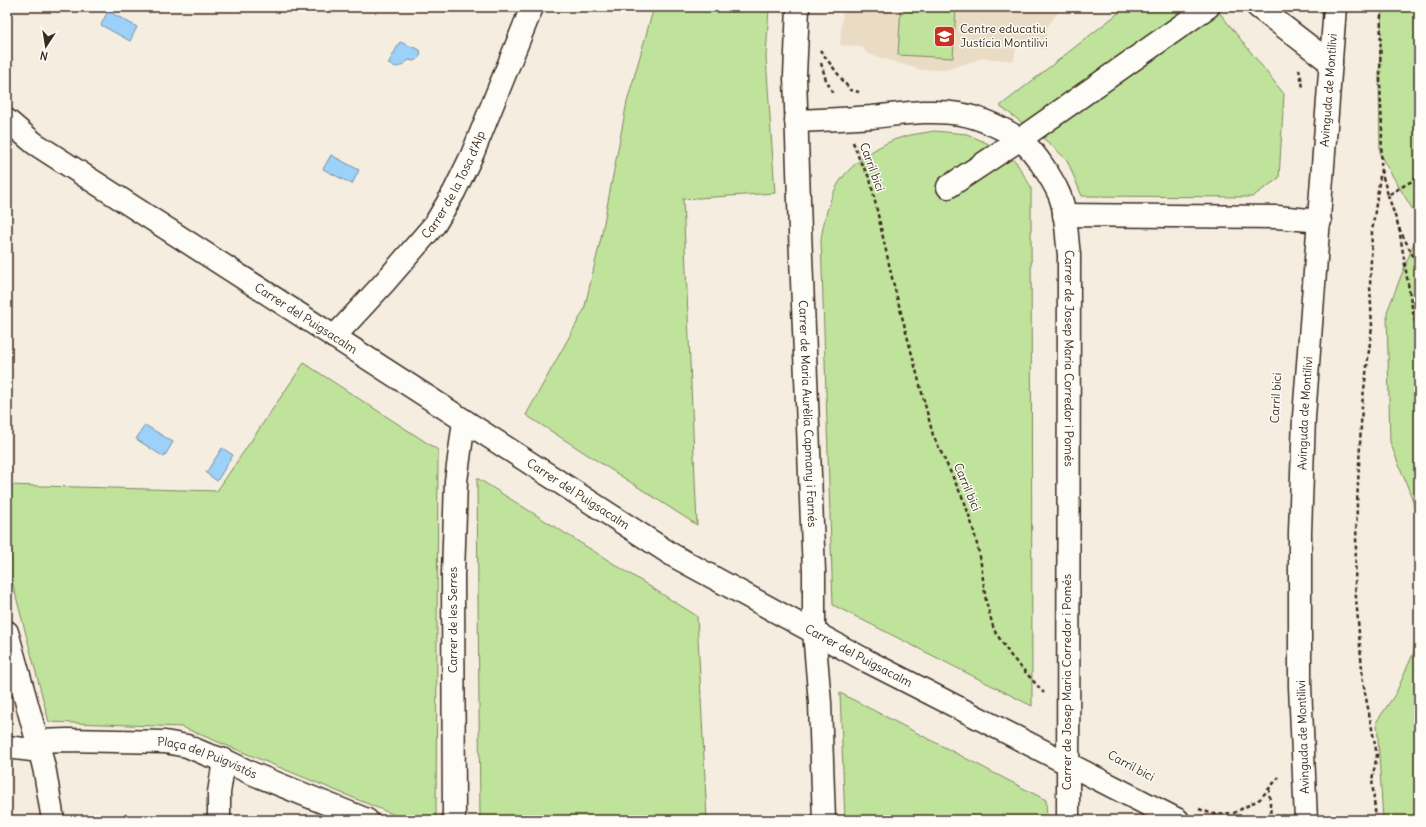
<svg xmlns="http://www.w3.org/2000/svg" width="1426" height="827" font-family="Delius,sans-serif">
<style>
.built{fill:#eadbc5}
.green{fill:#c0e39c;stroke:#7e865d}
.water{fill:#9cd1fa;stroke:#758ea2}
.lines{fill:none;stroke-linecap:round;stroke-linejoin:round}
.pedestrian-casing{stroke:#3b2a1e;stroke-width:25}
.minor-casing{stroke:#3b2a1e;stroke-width:25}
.path{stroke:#3b2a1e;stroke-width:2.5;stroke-dasharray:4 3;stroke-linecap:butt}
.pedestrian{stroke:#fdfcf7;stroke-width:22}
.minor{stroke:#fdfcf7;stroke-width:22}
.labels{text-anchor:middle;stroke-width:3;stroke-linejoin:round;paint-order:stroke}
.poi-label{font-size:12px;fill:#3b2a1e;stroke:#fdfcf7;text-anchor:start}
.street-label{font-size:12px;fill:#3b2a1e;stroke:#fdfcf7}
</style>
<rect width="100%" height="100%" fill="#f4ede0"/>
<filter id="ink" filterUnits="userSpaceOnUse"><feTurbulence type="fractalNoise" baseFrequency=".025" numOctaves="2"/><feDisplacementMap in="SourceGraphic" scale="8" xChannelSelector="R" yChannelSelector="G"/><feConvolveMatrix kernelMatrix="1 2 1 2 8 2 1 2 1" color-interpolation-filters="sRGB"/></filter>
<g filter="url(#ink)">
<path class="built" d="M 843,7 L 1062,7 L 1047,27 L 1047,49 L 1016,46 L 1014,61 L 986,58 L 985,57 L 971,62 L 946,69 L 921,70 L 868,54 L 861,46 L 840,45 Z"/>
<g class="green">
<path d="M 654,7 L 769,7 L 766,57 L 775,193 L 683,199 L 697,525 L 526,415 L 584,310 L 601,238 L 627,102 Z"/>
<path d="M 901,7 L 956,7 L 953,58 L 898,55 Z"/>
<path d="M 1126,7 L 1215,7 L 1284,94 L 1279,178 L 1252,197 L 1082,196 L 1067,160 L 1049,143 L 1000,106 Z"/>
<path d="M 1382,7 L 1419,7 L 1419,220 L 1380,155 L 1379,76 Z"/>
<path d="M 934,131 L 967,134 L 995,147 L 1016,162 L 1031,187 L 1032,706 L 833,605 L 821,239 C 824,221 828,202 837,186 C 848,165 880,143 903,137 C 913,134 924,133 934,131 Z"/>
<path d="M 1419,230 L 1419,533 L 1412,498 L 1390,442 L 1387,312 Z"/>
<path d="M 304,363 L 438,450 L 436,820 L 407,820 L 182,727 L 49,722 L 7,562 L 7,485 L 217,491 Z"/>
<path d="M 477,478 L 697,616 L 707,820 L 480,820 Z"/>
<path d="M 1419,622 L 1419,820 L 1383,820 L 1377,721 L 1396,693 L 1413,654 Z"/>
<path d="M 840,693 L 1046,800 L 1047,820 L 845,820 Z"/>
</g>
<g class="water">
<path d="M 108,11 L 137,27 L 130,41 L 101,25 Z"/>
<path d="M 400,42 L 420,50 C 422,56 419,58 414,61 L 409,60 C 399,67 400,69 388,64 Z"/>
<path d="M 331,155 L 359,170 L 352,184 L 323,169 Z"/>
<path d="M 145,425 L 173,442 L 164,457 L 136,439 Z"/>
<path d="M 222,448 L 233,455 L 217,481 L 206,473 Z"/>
</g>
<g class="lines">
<defs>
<g id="pedestrian">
<path d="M 948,187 L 1019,140 L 1208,7"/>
<path d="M 7,747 L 40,751"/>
</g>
<g id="minor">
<path id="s1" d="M 798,7 L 795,76 L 800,232 L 814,572 L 814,632 L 820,703 L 824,820"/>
<path d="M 1258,7 L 1331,63"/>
<path id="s2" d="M 7,120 L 34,143 L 674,556 L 867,661 L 1178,820"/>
<path id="s3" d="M 796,121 C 822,120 847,119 872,117 C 901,114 931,109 960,114 C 979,117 1008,130 1023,142 C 1035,152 1053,180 1059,194 C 1067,212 1066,235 1069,254 L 1068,820"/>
<path d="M 1064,215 L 1277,217 L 1320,221"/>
<path id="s4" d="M 334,337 L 384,283 L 435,224 L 454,192 L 472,155 L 532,7"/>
<path d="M 7,632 L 40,751 L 45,772 L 53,820"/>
<path id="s5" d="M 38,741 L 67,740 L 165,742 L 187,746 L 208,755 L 224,760 L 251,773 L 367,820"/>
<path d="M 219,820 L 219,793 L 224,760"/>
<path d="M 454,820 L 453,575 L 456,481 L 464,421"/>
<path id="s6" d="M 1306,820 L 1300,686 L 1300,532 L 1304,417 L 1335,7"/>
</g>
</defs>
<use href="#pedestrian" class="pedestrian-casing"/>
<use href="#minor" class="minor-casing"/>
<g class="path">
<path d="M 820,50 L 850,90 L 859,92"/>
<path d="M 821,63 L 826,80 L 834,95"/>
<path d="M 1299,69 L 1303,87"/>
<path d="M 853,142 L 860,161 L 870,179 L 893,282 L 933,435 L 965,503 L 973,528 L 980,557 L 986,601 L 994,630 L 1011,656 L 1044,693"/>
<path d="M 1381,170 L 1388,195 L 1419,177"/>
<path d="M 1388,195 L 1399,228 L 1416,262 L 1419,266"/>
<path d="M 1399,228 L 1411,302 L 1419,341"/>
<path d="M 1269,788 L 1271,820"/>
<path d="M 1199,809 L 1213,814 L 1234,813 L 1260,799 L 1279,777"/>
<path d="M 1376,820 L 1372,780 L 1377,755 L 1363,682 L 1355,585 L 1357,504 L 1362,405 L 1372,327 L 1370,286 L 1372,232 L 1381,169 L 1382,129 L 1380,83 L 1381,9"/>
</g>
<use href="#pedestrian" class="pedestrian"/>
<use href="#minor" class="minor"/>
</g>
</g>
<defs>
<symbol id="school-square" viewBox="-11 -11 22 22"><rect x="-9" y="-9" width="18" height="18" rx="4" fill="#c8321e" stroke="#fdfcf7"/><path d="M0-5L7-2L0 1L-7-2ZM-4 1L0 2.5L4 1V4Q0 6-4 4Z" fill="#fff"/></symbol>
</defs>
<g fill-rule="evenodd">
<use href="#school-square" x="932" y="24" width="25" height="25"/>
</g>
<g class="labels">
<g class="poi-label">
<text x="960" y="33">Centre educatiu<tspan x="960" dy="14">Justícia Montilivi</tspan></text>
</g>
<g class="street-label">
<text dy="4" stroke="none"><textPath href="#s6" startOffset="731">Avinguda de Montilivi</textPath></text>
<text transform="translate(872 167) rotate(70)" y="4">Carril bici</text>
<text dy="4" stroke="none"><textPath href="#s4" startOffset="195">Carrer de la Tosa d'Alp</textPath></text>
<text dy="4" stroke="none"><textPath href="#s2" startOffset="359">Carrer del Puigsacalm</textPath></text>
<text dy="4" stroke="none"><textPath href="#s3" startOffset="463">Carrer de Josep Maria Corredor i Pomés</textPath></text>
<text transform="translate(1276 398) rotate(-87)" y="4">Carril bici</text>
<text dy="4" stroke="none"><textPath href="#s6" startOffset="407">Avinguda de Montilivi</textPath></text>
<text dy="4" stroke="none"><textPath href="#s1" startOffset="407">Carrer de Maria Aurèlia Capmany i Farnés</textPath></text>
<text transform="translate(967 487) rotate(67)" y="4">Carril bici</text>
<text dy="4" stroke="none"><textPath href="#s2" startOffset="683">Carrer del Puigsacalm</textPath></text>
<text transform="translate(453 620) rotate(-90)" y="4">Carrer de les Serres</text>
<text dy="4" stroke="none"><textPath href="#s2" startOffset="1007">Carrer del Puigsacalm</textPath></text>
<text transform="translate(1067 682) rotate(-90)" y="4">Carrer de Josep Maria Corredor i Pomés</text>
<text transform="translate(1303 737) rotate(-92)" y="4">Avinguda de Montilivi</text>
<text dy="4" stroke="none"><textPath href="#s5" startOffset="172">Plaça del Puigvistós</textPath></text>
<text transform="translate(1131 766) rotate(28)" y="4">Carril bici</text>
</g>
</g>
<rect width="1426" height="827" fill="none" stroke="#fdfcf7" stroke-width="24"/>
<rect x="12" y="12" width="1402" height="803" fill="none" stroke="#3b2a1e" stroke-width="1.5" filter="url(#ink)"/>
<g transform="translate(46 46) rotate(192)" stroke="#fdfcf7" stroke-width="3" paint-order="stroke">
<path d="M0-3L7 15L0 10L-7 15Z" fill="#3b2a1e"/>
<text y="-6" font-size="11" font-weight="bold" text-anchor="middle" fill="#3b2a1e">N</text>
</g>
</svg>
